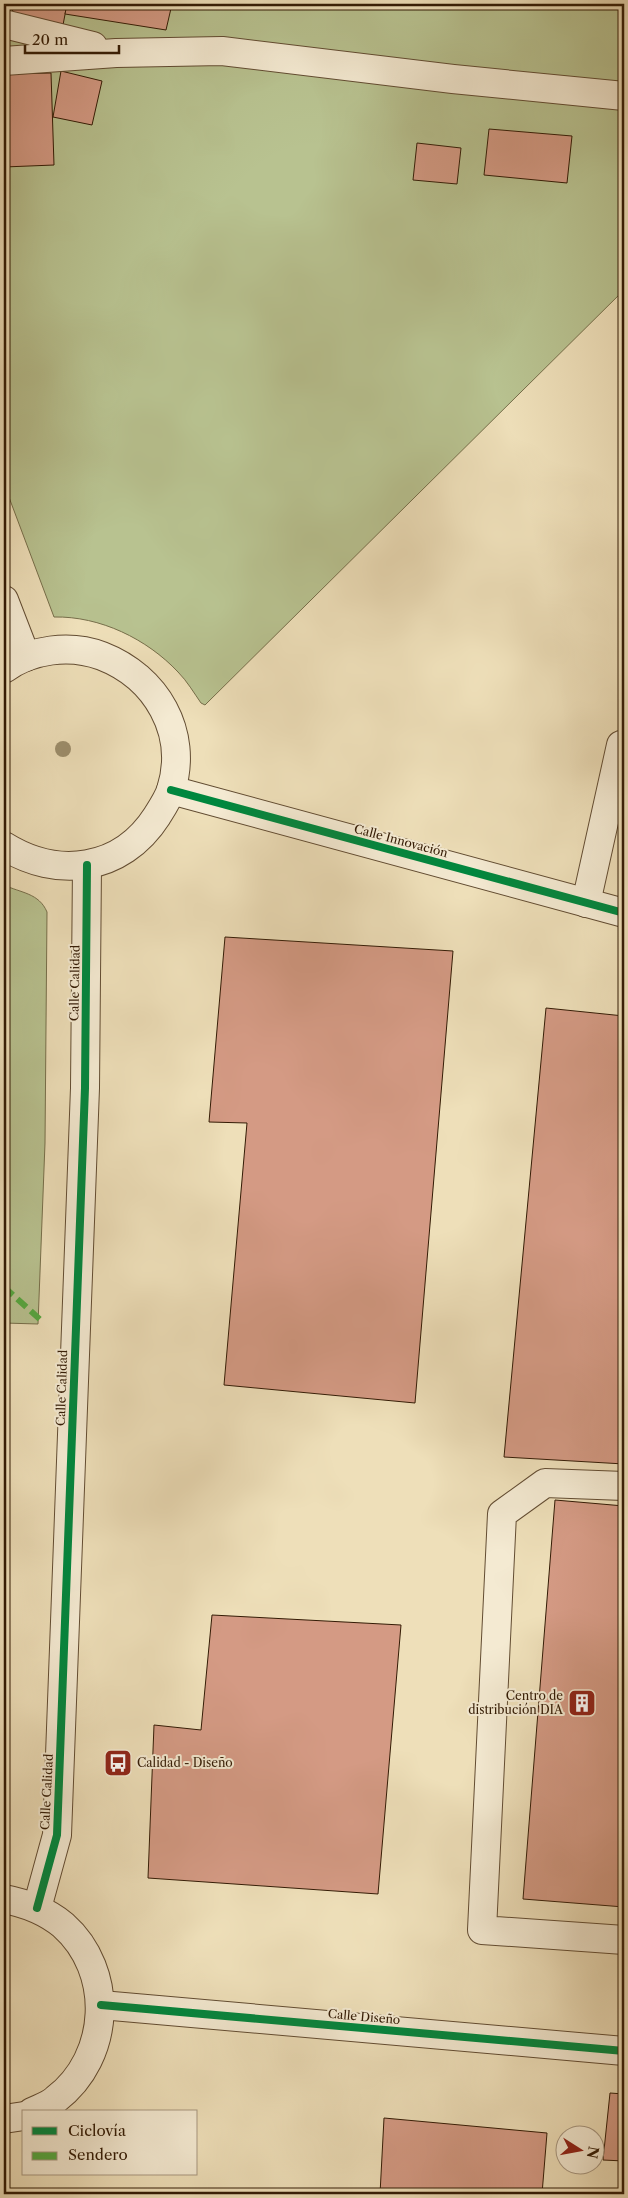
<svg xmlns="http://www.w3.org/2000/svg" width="628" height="2198" font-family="'Libre Caslon Text',serif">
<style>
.green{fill:#b8c290;stroke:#766e4a}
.building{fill:#d49a84;stroke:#331b05}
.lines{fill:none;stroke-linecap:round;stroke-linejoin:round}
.minor-casing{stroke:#624c32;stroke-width:30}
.minor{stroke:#f4ead2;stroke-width:28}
.quiet{stroke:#54a940;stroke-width:6;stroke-dasharray:12 6;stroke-linecap:butt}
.cycleway-casing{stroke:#f4ead2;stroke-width:11}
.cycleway{stroke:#00873e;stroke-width:8}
.tree{fill:#9d8f6d}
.labels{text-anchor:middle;stroke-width:4;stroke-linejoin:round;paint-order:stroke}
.street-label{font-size:12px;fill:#331b05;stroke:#f4ead2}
.poi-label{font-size:12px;fill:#331b05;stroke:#f4ead2;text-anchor:end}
</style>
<rect width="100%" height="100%" fill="#eedfb9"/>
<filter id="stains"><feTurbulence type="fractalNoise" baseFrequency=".004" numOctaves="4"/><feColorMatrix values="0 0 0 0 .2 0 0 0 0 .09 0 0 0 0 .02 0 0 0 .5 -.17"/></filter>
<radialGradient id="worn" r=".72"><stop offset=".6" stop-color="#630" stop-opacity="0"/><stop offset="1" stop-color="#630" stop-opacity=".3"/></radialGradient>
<g class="green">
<path d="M 4,4 L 624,4 L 624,290 L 205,705 L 201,703 C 194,693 187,681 178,672 C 147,639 100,616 54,617 L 4,484 Z"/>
<path d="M 4,885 C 21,893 39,893 47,912 L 45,1143 L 38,1324 L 4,1323 Z"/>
</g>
<g class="building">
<path d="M 14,4 L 67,4 L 63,25 L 12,13 Z"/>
<path d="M 67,4 L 172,4 L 166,30 L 65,14 Z"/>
<path d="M 61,71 L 102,81 L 92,125 L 53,117 Z"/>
<path d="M 51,73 L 54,165 L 4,167 L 4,74 Z"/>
<path d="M 489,129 L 572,136 L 567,183 L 484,175 Z"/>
<path d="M 417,143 L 461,148 L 457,184 L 413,180 Z"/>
<path d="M 225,937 L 453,951 L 415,1403 L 224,1385 L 247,1123 L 209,1122 Z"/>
<path d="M 546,1008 L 624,1016 L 624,1464 L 504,1457 Z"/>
<path d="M 555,1500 L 624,1506 L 624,1907 L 523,1899 Z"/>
<path d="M 212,1615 L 401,1625 L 378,1894 L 148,1878 L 154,1725 L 201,1730 Z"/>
<path d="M 610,2093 L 624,2094 L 624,2161 L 603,2160 Z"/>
<path d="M 384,2118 L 547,2133 L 542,2194 L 380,2194 Z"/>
</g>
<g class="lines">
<defs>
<g id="minor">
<path d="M 4,24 L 93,46"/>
<path d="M 4,61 L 116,53 L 222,51 L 453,79 L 624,96"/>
<path d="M 4,600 L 26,657"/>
<path d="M 4,669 C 31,649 70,644 102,656 C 156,677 189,732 171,790 C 168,799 162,808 157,816 C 121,872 57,879 4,846"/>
<path d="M 171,790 L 624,913"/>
<path d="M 586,903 L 621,745"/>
<path d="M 624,1486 L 545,1483 L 502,1514 L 482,1930 L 624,1940"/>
<path d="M 4,1899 C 25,1903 46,1911 63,1925 C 115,1971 111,2057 56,2099 C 50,2105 40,2108 32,2112"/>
<path d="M 37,1908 L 57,1835 L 85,1088 L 87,865"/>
<path d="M 101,2005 L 624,2051"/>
<path d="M 4,2119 L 24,2116"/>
</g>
</defs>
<use href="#minor" class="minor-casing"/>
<use href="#minor" class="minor"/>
<path class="quiet" d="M 4,1287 L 44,1323"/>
<defs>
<g id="cycleway">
<path d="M 171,790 L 624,913"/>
<path d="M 37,1908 L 57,1835 L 85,1088 L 87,865"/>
<path d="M 101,2005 L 624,2051"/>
</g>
</defs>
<use href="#cycleway" class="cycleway-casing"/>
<use href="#cycleway" class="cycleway"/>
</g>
<circle class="tree" cx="63" cy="749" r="8"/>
<defs>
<symbol id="building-square" viewBox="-11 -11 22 22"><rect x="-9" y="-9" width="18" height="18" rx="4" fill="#8f2418" stroke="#f4ead2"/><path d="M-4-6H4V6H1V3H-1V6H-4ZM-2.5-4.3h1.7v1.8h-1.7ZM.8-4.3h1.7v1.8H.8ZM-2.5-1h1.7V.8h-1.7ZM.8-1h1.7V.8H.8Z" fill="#fff"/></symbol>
<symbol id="bus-square" viewBox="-11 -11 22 22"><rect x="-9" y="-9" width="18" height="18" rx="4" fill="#8f2418" stroke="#f4ead2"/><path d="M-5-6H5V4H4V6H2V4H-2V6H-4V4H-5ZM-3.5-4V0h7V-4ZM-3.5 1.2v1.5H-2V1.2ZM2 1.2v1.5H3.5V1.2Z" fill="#fff"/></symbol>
</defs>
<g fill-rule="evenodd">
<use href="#building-square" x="566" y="1687" width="32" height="32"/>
<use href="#bus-square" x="102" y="1747" width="32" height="32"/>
</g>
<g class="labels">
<g class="street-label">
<text transform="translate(401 841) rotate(15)" y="4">Calle Innovación</text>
<text transform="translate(75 983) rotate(-89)" y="4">Calle Calidad</text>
<text transform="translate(62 1388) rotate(-88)" y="4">Calle Calidad</text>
<text transform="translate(47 1792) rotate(-87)" y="4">Calle Calidad</text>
<text transform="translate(364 2017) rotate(5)" y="4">Calle Diseño</text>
</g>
<g class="poi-label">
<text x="563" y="1700">Centro de<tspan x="563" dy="14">distribución DIA</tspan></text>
<text x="137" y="1767" text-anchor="start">Calidad - Diseño</text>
</g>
</g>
<rect width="628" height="2198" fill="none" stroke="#eedfb9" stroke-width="20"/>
<rect x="5" y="5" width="618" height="2188" fill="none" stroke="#331b05" stroke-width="2.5"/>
<rect x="10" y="10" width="608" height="2178" fill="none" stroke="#331b05"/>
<rect x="22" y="2110" width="175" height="65" fill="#f4ead2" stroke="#a79780"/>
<rect x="32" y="2127" width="25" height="8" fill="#00873e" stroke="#a79780"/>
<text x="68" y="2136" font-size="15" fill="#331b05">Ciclovía</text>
<rect x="32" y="2152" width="25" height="8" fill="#54a940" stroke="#a79780"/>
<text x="68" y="2160" font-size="15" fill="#331b05">Sendero</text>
<g transform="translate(580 2150) rotate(101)"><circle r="24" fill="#f4ead2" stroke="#a79780"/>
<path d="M0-4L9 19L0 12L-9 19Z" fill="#8f2418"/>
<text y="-8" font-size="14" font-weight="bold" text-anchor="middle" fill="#331b05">N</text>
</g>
<path d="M25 45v8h94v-8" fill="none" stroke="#331b05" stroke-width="2.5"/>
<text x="32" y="45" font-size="15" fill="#331b05" stroke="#f4ead2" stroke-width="4" paint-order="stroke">20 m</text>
<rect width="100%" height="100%" filter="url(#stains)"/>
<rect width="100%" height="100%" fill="url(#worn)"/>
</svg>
